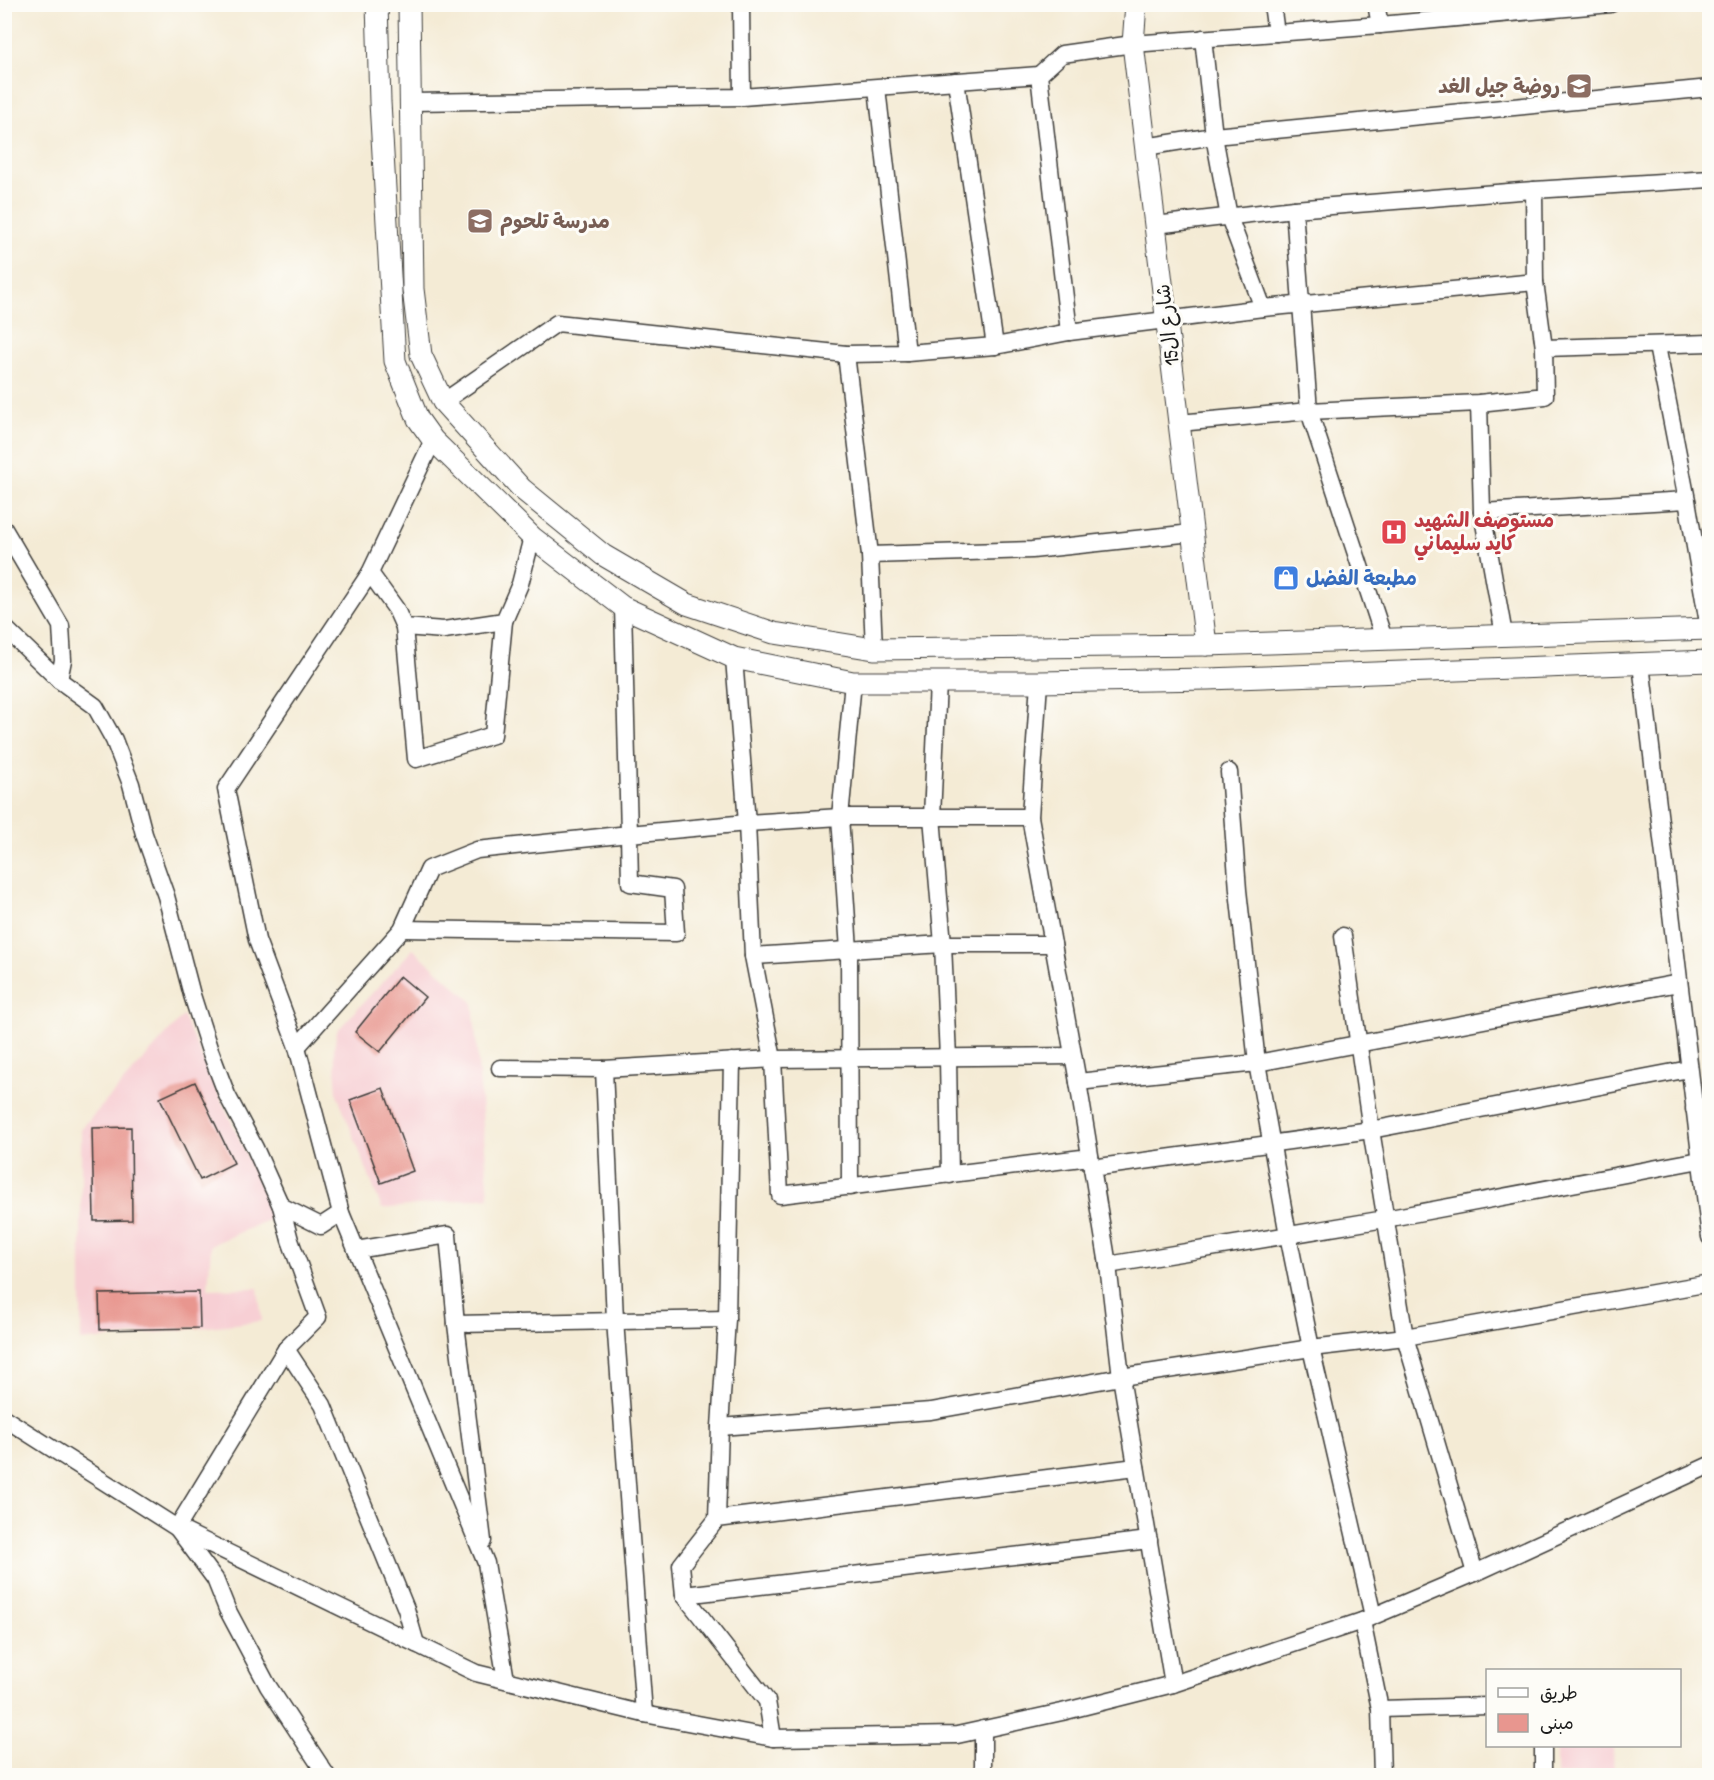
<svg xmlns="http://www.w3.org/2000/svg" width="1714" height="1780" font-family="'Patrick Hand','Playpen Sans Arabic',sans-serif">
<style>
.built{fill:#f7cfd4}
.building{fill:#e8968f}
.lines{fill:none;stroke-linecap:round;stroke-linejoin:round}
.minor-casing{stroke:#3c3b38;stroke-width:19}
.major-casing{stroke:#3c3b38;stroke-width:23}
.minor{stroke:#fff;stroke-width:16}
.major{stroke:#fff;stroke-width:21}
.labels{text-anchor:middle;stroke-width:6;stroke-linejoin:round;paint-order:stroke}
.education-label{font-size:20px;font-weight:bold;fill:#785e54;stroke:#fdfcf7;text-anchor:end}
.street-label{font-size:20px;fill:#1c1c1c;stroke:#fdfcf7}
.health-label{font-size:20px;font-weight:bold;fill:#be3a42;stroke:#fdfcf7;text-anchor:start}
.shop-label{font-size:20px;font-weight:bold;fill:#366cbe;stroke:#fdfcf7;text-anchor:start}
</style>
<rect width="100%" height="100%" fill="#fdfcf7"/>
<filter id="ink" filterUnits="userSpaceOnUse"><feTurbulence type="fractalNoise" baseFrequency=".0167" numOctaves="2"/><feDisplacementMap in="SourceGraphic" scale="12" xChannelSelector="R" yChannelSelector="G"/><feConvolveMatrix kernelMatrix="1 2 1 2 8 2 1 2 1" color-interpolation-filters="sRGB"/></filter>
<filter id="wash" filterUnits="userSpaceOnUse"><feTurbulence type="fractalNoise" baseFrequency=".008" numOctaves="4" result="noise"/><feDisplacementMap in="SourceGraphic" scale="24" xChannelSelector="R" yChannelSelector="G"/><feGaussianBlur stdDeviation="1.35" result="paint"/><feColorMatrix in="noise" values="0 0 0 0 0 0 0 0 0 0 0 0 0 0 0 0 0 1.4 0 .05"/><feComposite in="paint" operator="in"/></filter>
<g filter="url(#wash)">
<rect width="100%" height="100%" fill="#f4ebd5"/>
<g class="built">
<path d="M 413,949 L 473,1002 L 489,1197 L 382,1209 L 337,1094 L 334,1048 L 337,1031 Z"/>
<path d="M 183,1016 L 275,1217 L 211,1245 L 208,1289 L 258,1288 L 262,1321 L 81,1341 L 81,1129 Z"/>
<path d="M 1556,1746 L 1613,1746 L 1614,1775 L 1556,1775 Z"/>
</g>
<g id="blocks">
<g class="building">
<path d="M 400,976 L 425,997 L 380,1052 L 355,1032 Z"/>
<path d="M 195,1082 L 234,1163 L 200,1180 L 160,1098 Z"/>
<path d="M 383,1088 L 413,1171 L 381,1183 L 350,1100 Z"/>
<path d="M 131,1127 L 132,1220 L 94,1221 L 92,1128 Z"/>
<path d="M 199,1292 L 200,1328 L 100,1330 L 99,1294 Z"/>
</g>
</g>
</g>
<g filter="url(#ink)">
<use href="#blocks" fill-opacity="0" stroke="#3c3b38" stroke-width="1.5"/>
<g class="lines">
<defs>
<g id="minor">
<path d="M 741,4 L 742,97"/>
<path d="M 1272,4 L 1276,33"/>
<path d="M 1376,4 L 1380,25"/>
<path d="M 1203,38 L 1214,136 L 1229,217 L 1263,308"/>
<path d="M 956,81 L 995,346"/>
<path d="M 877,88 L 907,353"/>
<path d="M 411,102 L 742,97 L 1039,75"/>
<path d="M 1145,147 L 1214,136 L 1710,88"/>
<path d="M 1294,209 L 1309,411 L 1384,639"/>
<path d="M 1155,225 L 1294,209 L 1534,190 L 1710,179"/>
<path d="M 1069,332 L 1039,75 L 1062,54 L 1133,44 L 1380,25 L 1611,4"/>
<path d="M 1657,346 L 1687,500 L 1709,629"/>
<path d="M 1544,348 L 1710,343"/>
<path d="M 846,354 L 870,555 L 874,649"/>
<path d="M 443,402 L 557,323 L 846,354 L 907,353 L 995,346 L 1069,332 L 1263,308 L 1535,282"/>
<path d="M 1479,403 L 1482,512 L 1504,635"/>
<path d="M 1179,423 L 1309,411 L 1479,403 L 1545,396 L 1544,348 L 1535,282 L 1534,190"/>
<path d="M 433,440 L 370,573 L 226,789 L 257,940 L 297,1047 L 341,1213 L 486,1563 L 506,1680"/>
<path d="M 1482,512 L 1687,500"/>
<path d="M 4,529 L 61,626 L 63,660 L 59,680"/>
<path d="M 870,555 L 1032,550 L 1192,533"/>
<path d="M 370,573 L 396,609 L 404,627 L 444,630 L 504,621 L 520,584 L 532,537"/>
<path d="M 4,627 L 59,680 L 95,706 L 114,740 L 131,784 L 144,834 L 166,896 L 192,995 L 209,1048 L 227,1095 L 255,1148 L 281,1206 L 290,1240 L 318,1317 L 286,1349 L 177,1528 L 215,1579 L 227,1609 L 268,1686 L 327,1776"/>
<path d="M 404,627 L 416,759 L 493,735 L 504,621"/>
<path d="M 734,658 L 747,823 L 753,956 L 773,1059 L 780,1195 L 1090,1157"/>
<path d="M 1641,664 L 1710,1237"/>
<path d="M 938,682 L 932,817 L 943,944 L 948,1058 L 950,1175"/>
<path d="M 1039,682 L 1030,817 L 1078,1082 L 1108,1265 L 1121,1377 L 1173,1684"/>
<path d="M 1229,772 L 1238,890 L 1257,1063 L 1288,1235 L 1311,1348 L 1373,1616"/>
<path d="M 402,929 L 676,933 L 673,889 L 630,883 L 629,834 L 747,823 L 840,817 L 1030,817"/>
<path d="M 1343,936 L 1371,1130 L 1405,1337 L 1475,1573"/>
<path d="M 753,956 L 943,944 L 1053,944"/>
<path d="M 297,1047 L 402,929 L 429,869 L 477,850 L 629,834 L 623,607"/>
<path d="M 732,1061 L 727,1319 L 720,1427 L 717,1519 L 681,1565 L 684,1595 L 767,1701 L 773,1738"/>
<path d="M 500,1068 L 604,1069 L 773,1059 L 1073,1056"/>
<path d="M 604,1069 L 615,1320 L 644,1714"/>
<path d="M 1078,1082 L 1257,1063 L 1679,983"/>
<path d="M 1694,1109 L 1710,1104"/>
<path d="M 1092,1168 L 1371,1130 L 1689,1069"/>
<path d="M 850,1187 L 849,950 L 840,817 L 853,682"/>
<path d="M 281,1206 L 321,1226 L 341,1213"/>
<path d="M 356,1250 L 448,1235 L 456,1324 L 483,1541"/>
<path d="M 1108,1265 L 1385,1219 L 1700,1160"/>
<path d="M 456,1324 L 727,1319"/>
<path d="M 286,1349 L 323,1405 L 406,1609 L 416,1644"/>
<path d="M 4,1418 L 177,1528 L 476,1673 L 644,1714 L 773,1738 L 957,1735 L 1062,1712 L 1173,1684 L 1362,1621 L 1475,1573 L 1710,1465"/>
<path d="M 720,1427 L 931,1411 L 1121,1377 L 1311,1348 L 1405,1337 L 1710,1283"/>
<path d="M 717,1519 L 1136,1467"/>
<path d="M 684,1595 L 1149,1540"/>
<path d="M 1362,1621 L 1380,1709 L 1382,1776"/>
<path d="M 1380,1709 L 1488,1706"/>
<path d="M 983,1729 L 983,1776"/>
<path d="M 1543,1746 L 1543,1776"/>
</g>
<g id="major">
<path d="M 377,4 L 380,102 L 395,361 L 418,419 L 433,440 L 532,537 L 623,607 L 734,658 L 853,682 L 1039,682 L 1208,679 L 1710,661"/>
<path d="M 409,4 L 413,289 L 421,355 L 443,402 L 522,489 L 603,555 L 687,604 L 774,633 L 874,649 L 1206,645 L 1710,629"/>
<path d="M 1136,4 L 1133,44 L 1206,645"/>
</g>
</defs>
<use href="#minor" class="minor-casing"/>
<use href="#major" class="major-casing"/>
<use href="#minor" class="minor"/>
<use href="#major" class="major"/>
</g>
</g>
<defs>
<symbol id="school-square" viewBox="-11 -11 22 22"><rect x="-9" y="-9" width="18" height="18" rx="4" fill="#8d6e63" stroke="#fdfcf7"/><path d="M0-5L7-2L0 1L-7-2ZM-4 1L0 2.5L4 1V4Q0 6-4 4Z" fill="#fff"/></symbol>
<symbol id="hospital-square" viewBox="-11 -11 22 22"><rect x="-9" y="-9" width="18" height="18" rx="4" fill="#e0444e" stroke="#fdfcf7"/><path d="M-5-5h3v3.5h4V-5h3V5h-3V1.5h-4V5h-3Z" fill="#fff"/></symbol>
<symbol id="shop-square" viewBox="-11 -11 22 22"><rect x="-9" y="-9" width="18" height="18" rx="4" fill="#3f7fe0" stroke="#fdfcf7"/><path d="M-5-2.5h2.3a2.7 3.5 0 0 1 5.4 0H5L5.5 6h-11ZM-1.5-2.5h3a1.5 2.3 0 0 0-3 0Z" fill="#fff"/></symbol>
</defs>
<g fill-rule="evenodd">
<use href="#school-square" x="1564" y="71" width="30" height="30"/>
<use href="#school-square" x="465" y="206" width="30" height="30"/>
<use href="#hospital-square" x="1379" y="517" width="30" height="30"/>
<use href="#shop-square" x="1271" y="563" width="30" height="30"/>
</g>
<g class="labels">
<g class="education-label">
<text x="1560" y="93">روضة جيل الغد</text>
<text x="500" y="228" text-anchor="start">مدرسة تلحوم</text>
</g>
<g class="street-label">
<text transform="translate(1167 325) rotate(-97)" y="7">شارع ال15</text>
</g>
<g class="health-label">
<text x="1414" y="527">مستوصف الشهيد<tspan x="1414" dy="23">كايد سليماني</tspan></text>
</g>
<g class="shop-label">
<text x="1306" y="585">مطبعة الفضل</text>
</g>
</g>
<rect width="1714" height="1780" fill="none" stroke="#fdfcf7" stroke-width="24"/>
<rect x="1486" y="1669" width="195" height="78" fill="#fdfcf7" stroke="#a3a29f" stroke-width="1.5"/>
<rect x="1498" y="1688" width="30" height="9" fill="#ffffff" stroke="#a3a29f" stroke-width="1.5"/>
<text x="1540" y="1699" font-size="18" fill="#1c1c1c">طريق</text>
<rect x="1498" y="1714" width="30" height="18" fill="#e8968f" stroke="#a3a29f" stroke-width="1.5"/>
<text x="1540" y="1729" font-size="18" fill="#1c1c1c">مبنى</text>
</svg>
